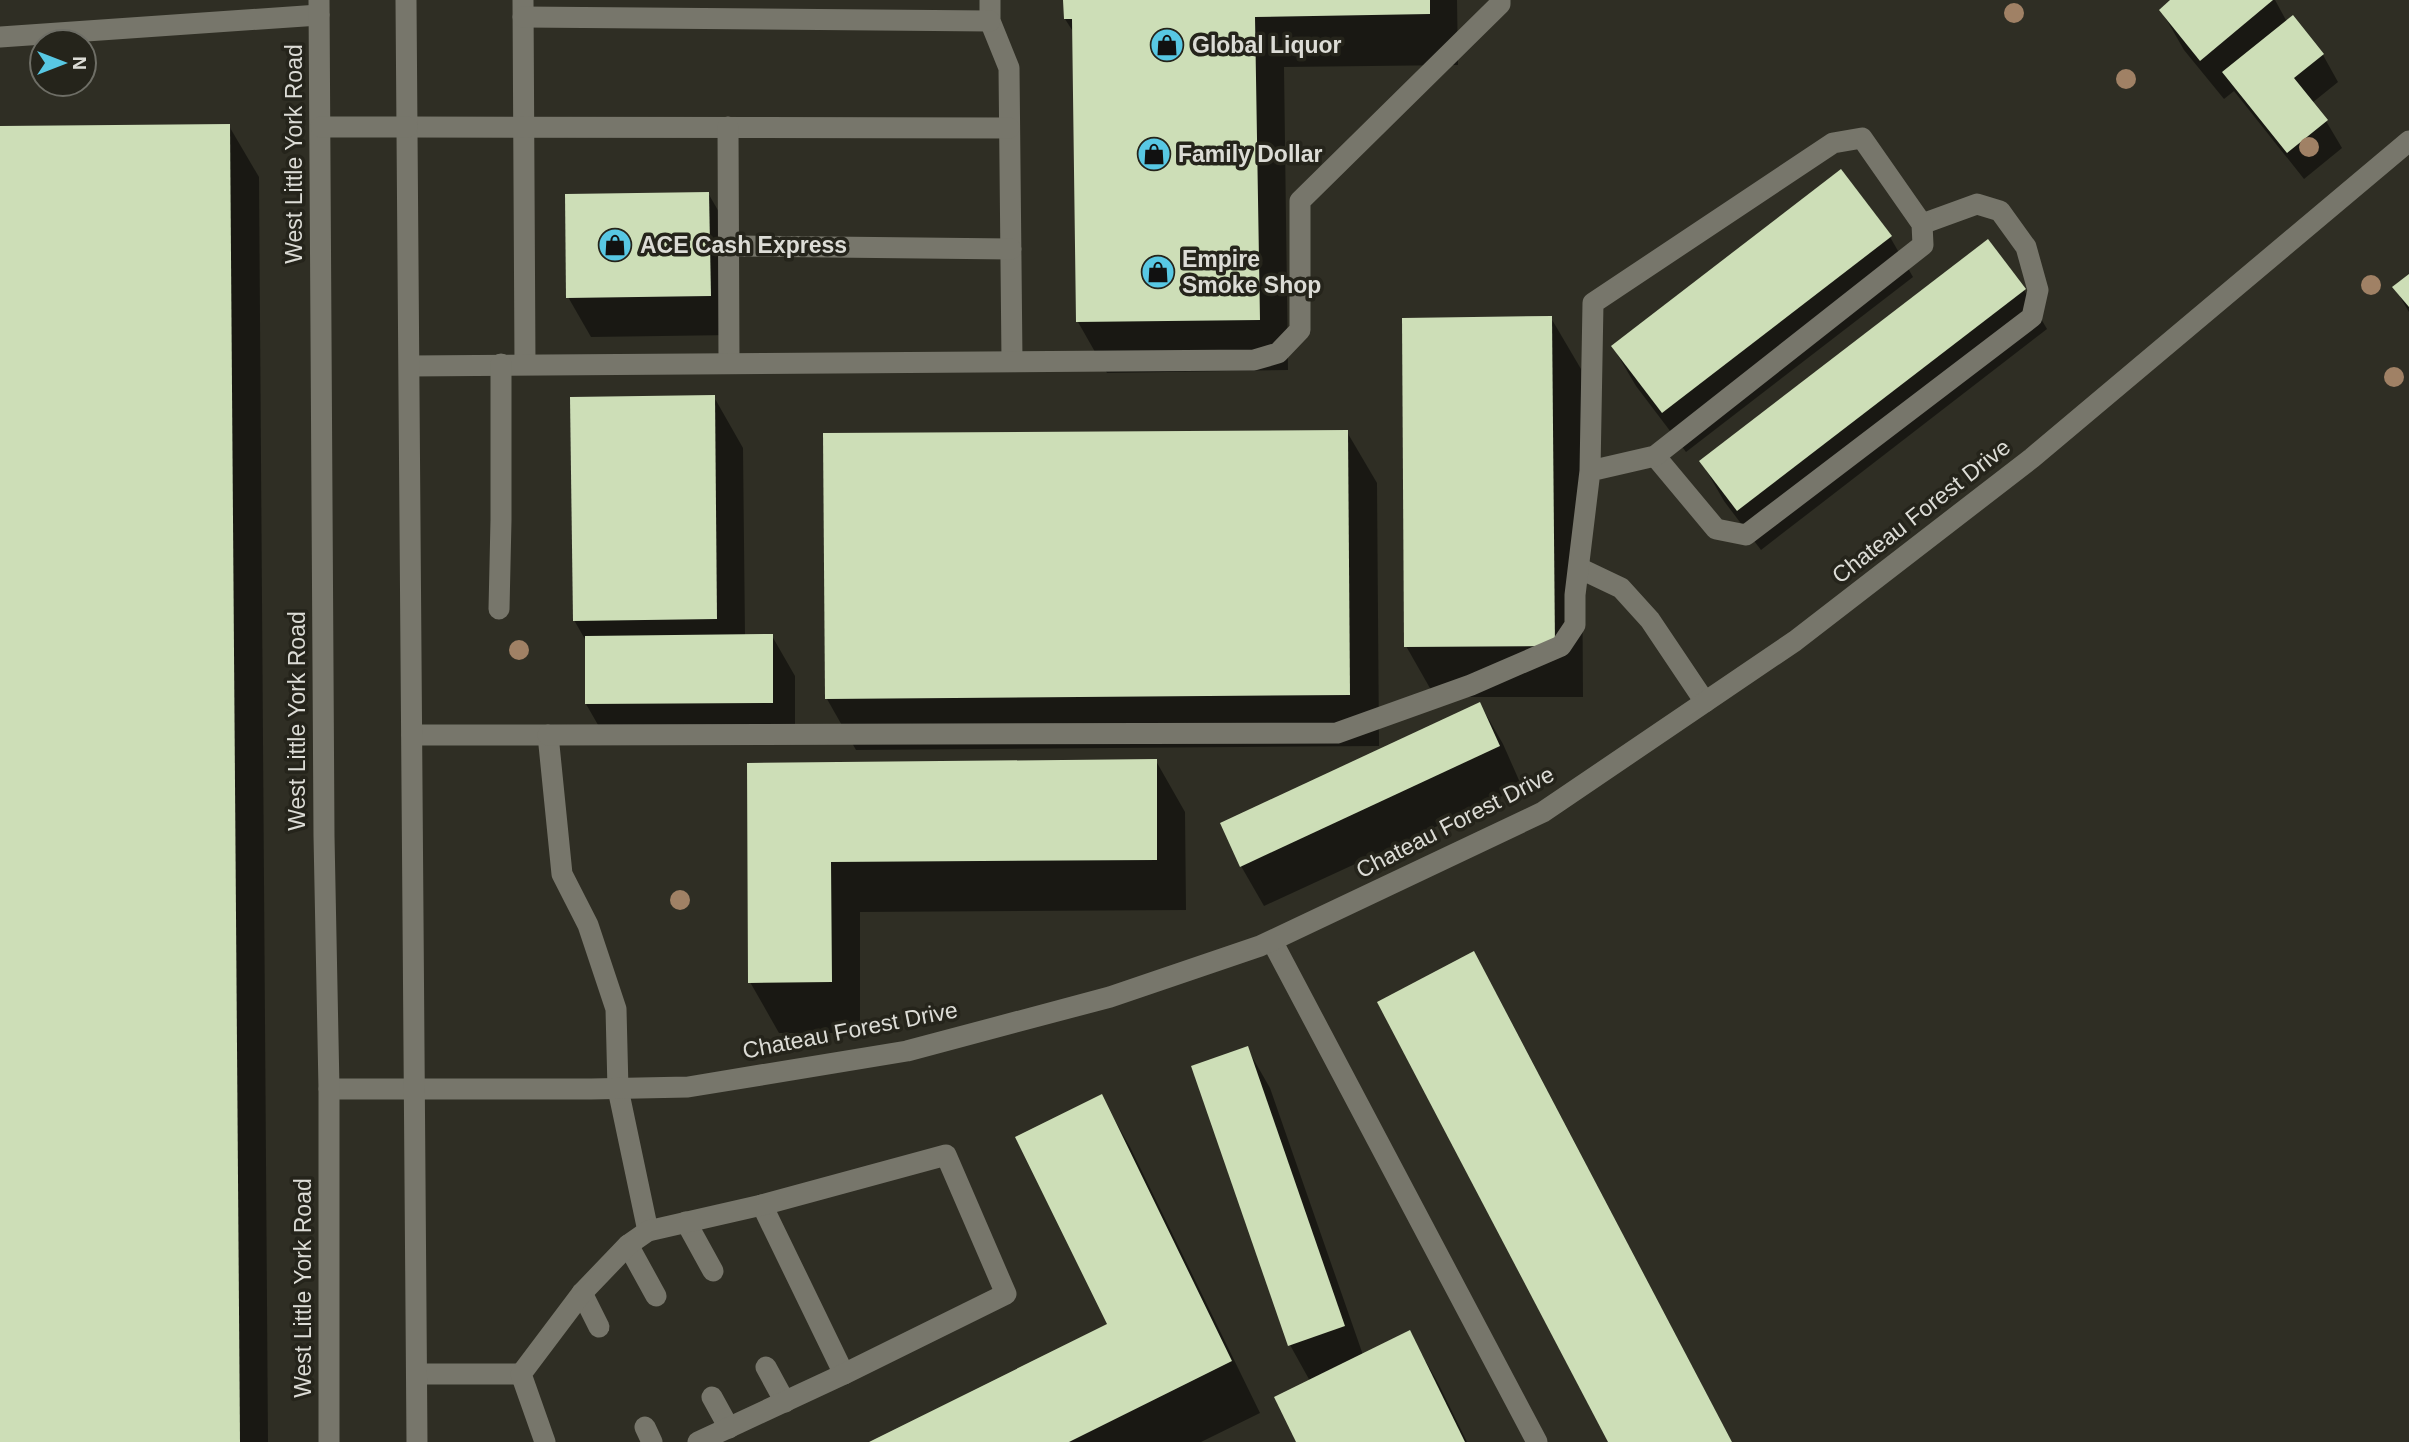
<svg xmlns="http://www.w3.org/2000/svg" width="2409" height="1442" font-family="Helvetica,sans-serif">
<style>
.shadow{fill:#0007}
.building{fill:#cddeb7}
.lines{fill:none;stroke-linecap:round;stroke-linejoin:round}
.lane{stroke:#77766b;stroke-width:21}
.street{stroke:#77766b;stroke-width:21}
.secondary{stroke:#77766b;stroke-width:21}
.tree{fill:#a08165}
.labels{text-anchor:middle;stroke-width:7;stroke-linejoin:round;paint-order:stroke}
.poi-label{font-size:23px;font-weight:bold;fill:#dcdcd6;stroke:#25241b;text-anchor:start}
.street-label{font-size:23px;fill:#dcdcd6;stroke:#25241b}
</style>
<rect width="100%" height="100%" fill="#2f2e24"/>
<g class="shadow">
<path d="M 1065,0 L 1457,0 L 1458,65 L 1284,67 L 1288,370 L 1107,373 L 1078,322 L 1074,33 L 1065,19 Z"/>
<path d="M 2172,0 L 2275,0 L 2287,22 L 2323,55 L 2338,82 L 2312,103 L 2326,121 L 2342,148 L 2304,179 L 2234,91 L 2224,99 L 2184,50 L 2161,10 Z"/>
<path d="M 229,126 L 259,177 L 268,1442 L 0,1442 L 0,127 Z"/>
<path d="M 708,193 L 731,233 L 733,335 L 591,337 L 568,297 Z"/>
<path d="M 1890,237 L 1913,277 L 1686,452 L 1636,386 L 1613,347 Z"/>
<path d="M 2409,276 L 2409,312 L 2395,288 Z"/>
<path d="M 2024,290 L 2047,329 L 1761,550 L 1724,501 L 1701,461 Z"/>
<path d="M 1551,318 L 1581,369 L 1583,697 L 1435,697 L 1406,646 Z"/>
<path d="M 714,397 L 743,448 L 745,636 L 772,636 L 795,676 L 795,742 L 609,744 L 586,704 L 586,641 L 574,620 Z"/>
<path d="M 1347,432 L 1377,483 L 1379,746 L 856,750 L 827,699 Z"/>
<path d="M 1480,704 L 1503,744 L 1522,787 L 1264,906 L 1241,866 Z"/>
<path d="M 1156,761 L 1185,812 L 1186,910 L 860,912 L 860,1033 L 779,1033 L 750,982 L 748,764 Z"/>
<path d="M 1473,953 L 1502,1004 L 1732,1442 L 1610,1442 Z"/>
<path d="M 1247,1048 L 1270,1088 L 1363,1355 L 1409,1332 L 1438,1383 L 1467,1442 L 1298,1442 L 1310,1381 L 1290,1345 Z"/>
<path d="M 1101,1096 L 1130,1147 L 1260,1413 L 1201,1442 L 873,1442 L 1109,1325 Z"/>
</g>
<g class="building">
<path d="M 1063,0 L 1430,0 L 1430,14 L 1255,17 L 1260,320 L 1076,322 L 1072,19 L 1064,19 Z"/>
<path d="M 2170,0 L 2273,0 L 2200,61 L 2159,10 Z"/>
<path d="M 2293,15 L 2324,54 L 2294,78 L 2328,120 L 2287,153 L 2222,72 Z"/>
<path d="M 230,124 L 240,1442 L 0,1442 L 0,126 Z"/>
<path d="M 1841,169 L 1892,236 L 1662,413 L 1611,346 Z"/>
<path d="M 709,192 L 711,296 L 566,298 L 565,194 Z"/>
<path d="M 1988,239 L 2026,289 L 1737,511 L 1699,461 Z"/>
<path d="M 2409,274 L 2409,307 L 2392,287 Z"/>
<path d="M 1552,316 L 1555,646 L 1404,647 L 1402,318 Z"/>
<path d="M 715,395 L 717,619 L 573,621 L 570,397 Z"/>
<path d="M 1348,430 L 1350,695 L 825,699 L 823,433 Z"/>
<path d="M 773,634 L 773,703 L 585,704 L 585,636 Z"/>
<path d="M 1480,702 L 1500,746 L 1240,867 L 1220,823 Z"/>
<path d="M 1157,759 L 1157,860 L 831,862 L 832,982 L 748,983 L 747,763 Z"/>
<path d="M 1474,951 L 1732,1442 L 1608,1442 L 1377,1002 Z"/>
<path d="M 1248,1046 L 1345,1326 L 1288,1346 L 1191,1066 Z"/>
<path d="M 1102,1094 L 1232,1361 L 1069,1442 L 869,1442 L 1107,1324 L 1015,1137 Z"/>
<path d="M 1410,1330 L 1465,1442 L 1296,1442 L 1274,1397 Z"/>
</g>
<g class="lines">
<g class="lane">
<path d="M 523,0 L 525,364"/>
<path d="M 990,0 L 990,21 L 1009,68 L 1012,360"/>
<path d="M 523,17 L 990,21"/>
<path d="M 0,37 L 319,15"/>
<path d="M 407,127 L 1009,128"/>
<path d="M 728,127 L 729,362"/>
<path d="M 729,246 L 1011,249"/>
<path d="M 410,366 L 1254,360 L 1278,353 L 1300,330 L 1300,201 L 1500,4 L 1500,0"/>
<path d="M 1655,456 L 1716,529 L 1746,535 L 2032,317 L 2038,290 L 2026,247 L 2000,211 L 1977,204 L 1922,224"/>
<path d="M 1579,568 L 1621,588 L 1650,620 L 1705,702"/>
<path d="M 499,609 L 501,520 L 501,364"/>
<path d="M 412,735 L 548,735 L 562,874 L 588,925 L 616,1009 L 618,1089 L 648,1231"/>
<path d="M 548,735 L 1337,733 L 1471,685 L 1561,646 L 1575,625 L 1575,595 L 1590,471 L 1593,303 L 1833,143 L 1862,138 L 1922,224 L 1923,245 L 1655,456 L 1590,471"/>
<path d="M 1272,941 L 1537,1442"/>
<path d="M 762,1205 L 844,1374"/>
<path d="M 686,1222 L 713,1271"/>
<path d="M 628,1245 L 656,1296"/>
<path d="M 582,1293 L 599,1327"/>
<path d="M 766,1367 L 785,1402"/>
<path d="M 417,1374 L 521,1374"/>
<path d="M 712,1397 L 729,1428"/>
<path d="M 645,1427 L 652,1442"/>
<path d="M 545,1442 L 521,1374 L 582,1293 L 628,1245 L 648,1231 L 762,1205 L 946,1155 L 1006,1294 L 844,1374 L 698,1442"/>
</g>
<path class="street" d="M 329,1089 L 591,1089 L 688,1087 L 907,1051 L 1110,997 L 1260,946 L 1543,812 L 1795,641 L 2032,458 L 2409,141"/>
<g class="secondary">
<path d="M 319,0 L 324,836 L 329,1089 L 329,1442"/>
<path d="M 406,0 L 417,1442"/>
<path d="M 321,127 L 407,127"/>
</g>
</g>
<g class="tree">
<circle cx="2014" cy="13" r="10"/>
<circle cx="2126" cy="79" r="10"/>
<circle cx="2309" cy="147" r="10"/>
<circle cx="2371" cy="285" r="10"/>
<circle cx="2394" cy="377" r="10"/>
<circle cx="519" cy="650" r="10"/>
<circle cx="680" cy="900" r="10"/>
</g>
<defs>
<symbol id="shop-disc" viewBox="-11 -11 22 22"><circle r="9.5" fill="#58c8e4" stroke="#25241b"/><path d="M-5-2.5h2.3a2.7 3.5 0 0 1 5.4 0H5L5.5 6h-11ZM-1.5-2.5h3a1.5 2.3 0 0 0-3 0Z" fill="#111"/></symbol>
</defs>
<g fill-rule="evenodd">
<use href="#shop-disc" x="1148" y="26" width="38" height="38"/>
<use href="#shop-disc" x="1135" y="135" width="38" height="38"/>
<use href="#shop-disc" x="596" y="226" width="38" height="38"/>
<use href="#shop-disc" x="1139" y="253" width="38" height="38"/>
</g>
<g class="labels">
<g class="poi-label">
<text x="1192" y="53">Global Liquor</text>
<text x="1178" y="162">Family Dollar</text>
<text x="640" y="253">ACE Cash Express</text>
<text x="1182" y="267">Empire<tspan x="1182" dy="26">Smoke Shop</tspan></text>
</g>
<g class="street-label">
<text transform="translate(294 154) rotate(-90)" y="8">West Little York Road</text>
<text transform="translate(1921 511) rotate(-38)" y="8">Chateau Forest Drive</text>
<text transform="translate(297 721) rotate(-90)" y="8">West Little York Road</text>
<text transform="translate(1455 822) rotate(-27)" y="8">Chateau Forest Drive</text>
<text transform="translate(850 1030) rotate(-11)" y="8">Chateau Forest Drive</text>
<text transform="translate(303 1288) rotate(-90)" y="8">West Little York Road</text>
</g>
</g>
<g transform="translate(63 63) rotate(90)"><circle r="33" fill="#25241b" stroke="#6e6e66" stroke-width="2"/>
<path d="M0-5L12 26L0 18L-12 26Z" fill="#58c8e4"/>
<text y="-10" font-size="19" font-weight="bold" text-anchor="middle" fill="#dcdcd6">N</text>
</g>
</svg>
